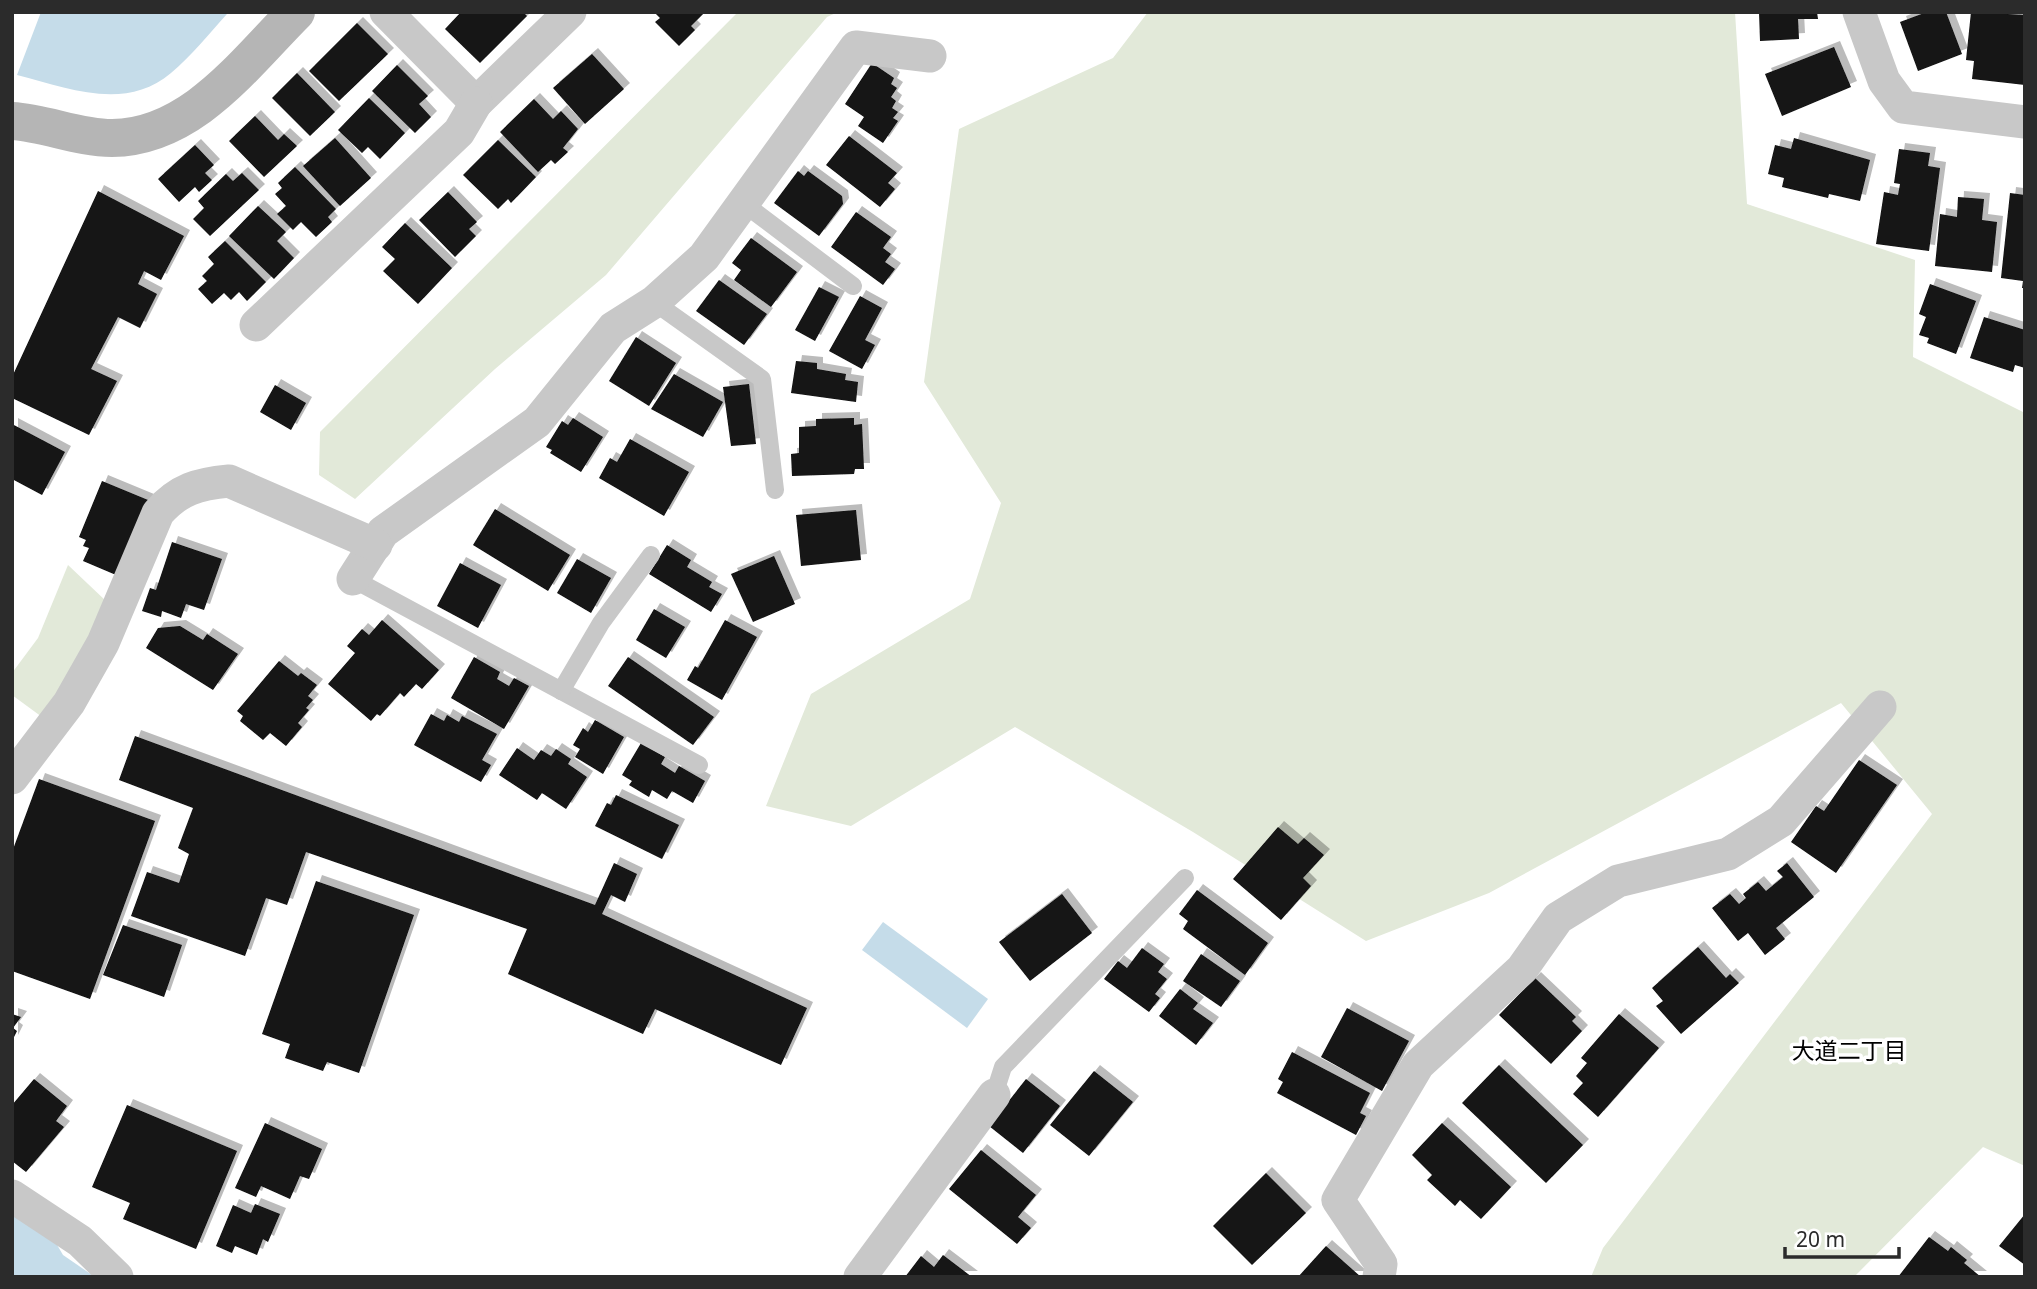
<svg xmlns="http://www.w3.org/2000/svg" width="2037" height="1289" font-family="'Noto Sans','Noto Sans JP',sans-serif">
<style>
.green{fill:#e2e9d9}
.water{fill:#c5dce9}
.building{fill:#121212;filter:url(#shadow)}
.lines{fill:none;stroke-linecap:round;stroke-linejoin:round}
.lane{stroke:#c8c8c8;stroke-width:18}
.street{stroke:#c8c8c8;stroke-width:33}
.secondary{stroke:#b5b5b5;stroke-width:38}
.labels{text-anchor:middle;stroke-width:7;stroke-linejoin:round;paint-order:stroke}
.neighbourhood-label{font-size:23px;fill:#000;stroke:#fff}
</style>
<defs>
<filter id="shadow"><feDropShadow dx="6" dy="-6" stdDeviation="0" flood-color="#0004"/></filter>
</defs>
<rect width="100%" height="100%" fill="#fff"/>
<g class="green">
<path d="M 738,12 L 838,12 L 827,17 L 606,275 L 495,369 L 355,499 L 319,475 L 320,432 Z"/>
<path d="M 1148,12 L 1735,12 L 1747,204 L 1915,260 L 1913,357 L 2025,413 L 2025,1166 L 1983,1147 L 1854,1277 L 1591,1277 L 1603,1248 L 1932,814 L 1841,703 L 1489,893 L 1366,941 L 1193,832 L 1015,727 L 851,826 L 766,806 L 811,694 L 970,599 L 1001,503 L 924,382 L 959,129 L 1113,58 Z"/>
<path d="M 68,565 L 107,602 L 76,670 L 42,717 L 12,695 L 12,673 L 38,638 Z"/>
</g>
<g class="water">
<path d="M 41,12 L 225,12 L 227,14 C 209,34 191,56 171,73 C 125,112 68,88 17,75 Z"/>
<path d="M 883,922 L 988,999 L 967,1028 L 862,950 Z"/>
<path d="M 12,1213 L 53,1238 L 63,1255 L 95,1277 L 12,1277 Z"/>
</g>
<g class="building">
<path d="M 461,12 L 523,12 L 527,16 L 480,63 L 445,29 Z"/>
<path d="M 654,12 L 705,12 L 691,26 L 695,30 L 679,46 L 655,22 L 660,18 Z"/>
<path d="M 1759,12 L 1817,12 L 1818,19 L 1798,19 L 1799,39 L 1760,41 Z"/>
<path d="M 1927,12 L 1946,12 L 1962,54 L 1918,71 L 1900,22 Z"/>
<path d="M 1971,12 L 2025,15 L 2025,85 L 1972,79 L 1974,61 L 1966,60 Z"/>
<path d="M 357,23 L 388,54 L 339,101 L 309,71 Z"/>
<path d="M 1834,47 L 1851,87 L 1782,116 L 1765,74 Z"/>
<path d="M 592,54 L 624,89 L 585,124 L 553,88 Z"/>
<path d="M 872,63 L 894,78 L 891,84 L 897,88 L 891,97 L 896,101 L 892,108 L 898,112 L 893,118 L 898,121 L 883,143 L 858,126 L 864,117 L 845,104 Z"/>
<path d="M 397,65 L 428,96 L 419,104 L 431,117 L 415,133 L 372,91 Z"/>
<path d="M 297,73 L 335,112 L 310,136 L 272,98 Z"/>
<path d="M 369,98 L 405,133 L 380,159 L 368,147 L 362,153 L 338,130 Z"/>
<path d="M 534,99 L 553,119 L 561,111 L 578,129 L 563,148 L 568,152 L 555,164 L 551,160 L 538,172 L 500,132 Z"/>
<path d="M 255,116 L 278,140 L 284,134 L 297,146 L 264,177 L 229,141 Z"/>
<path d="M 849,136 L 897,173 L 888,183 L 895,189 L 880,207 L 826,165 Z"/>
<path d="M 335,138 L 371,178 L 340,206 L 303,166 Z"/>
<path d="M 1794,138 L 1870,160 L 1860,201 L 1829,194 L 1828,198 L 1782,187 L 1784,178 L 1768,174 L 1775,145 L 1791,149 Z"/>
<path d="M 498,140 L 536,177 L 511,203 L 508,199 L 498,209 L 463,175 Z"/>
<path d="M 195,145 L 214,165 L 205,173 L 212,180 L 199,192 L 195,187 L 179,202 L 158,179 Z"/>
<path d="M 1899,149 L 1930,153 L 1928,166 L 1940,168 L 1929,251 L 1876,244 L 1884,192 L 1898,195 L 1900,184 L 1894,183 Z"/>
<path d="M 295,167 L 336,209 L 328,217 L 332,222 L 316,237 L 301,222 L 293,230 L 277,214 L 286,206 L 275,194 L 282,188 L 278,183 Z"/>
<path d="M 798,171 L 804,176 L 808,171 L 842,196 L 843,204 L 819,236 L 774,203 Z"/>
<path d="M 242,173 L 259,190 L 210,236 L 193,219 L 204,208 L 198,201 L 226,174 L 233,181 Z"/>
<path d="M 98,191 L 184,236 L 161,280 L 144,271 L 138,284 L 157,294 L 140,328 L 118,317 L 91,369 L 117,381 L 89,435 L 12,398 L 12,377 Z"/>
<path d="M 448,192 L 477,222 L 469,229 L 476,236 L 455,257 L 419,220 Z"/>
<path d="M 2010,193 L 2025,195 L 2025,288 L 2022,288 L 2023,281 L 2001,278 Z"/>
<path d="M 1958,197 L 1984,199 L 1982,220 L 1997,222 L 1992,272 L 1935,266 L 1940,214 L 1957,217 Z"/>
<path d="M 258,206 L 286,232 L 277,241 L 294,258 L 274,279 L 229,236 Z"/>
<path d="M 856,212 L 891,237 L 883,248 L 891,254 L 885,262 L 895,269 L 883,285 L 831,247 Z"/>
<path d="M 405,223 L 452,268 L 418,304 L 383,271 L 395,259 L 382,247 Z"/>
<path d="M 751,238 L 797,272 L 771,307 L 734,280 L 741,270 L 732,263 Z"/>
<path d="M 225,241 L 266,282 L 247,301 L 239,292 L 231,300 L 224,293 L 212,304 L 198,289 L 207,281 L 202,276 L 214,264 L 208,257 Z"/>
<path d="M 719,280 L 767,314 L 744,345 L 696,311 Z"/>
<path d="M 1930,284 L 1976,301 L 1956,354 L 1927,343 L 1929,338 L 1919,335 L 1926,317 L 1919,314 Z"/>
<path d="M 819,287 L 839,297 L 815,341 L 795,330 Z"/>
<path d="M 860,296 L 882,308 L 865,340 L 875,345 L 862,369 L 829,351 Z"/>
<path d="M 1984,317 L 2025,330 L 2025,368 L 2015,365 L 2013,372 L 1970,358 Z"/>
<path d="M 636,337 L 676,363 L 649,406 L 609,381 Z"/>
<path d="M 796,361 L 817,363 L 817,369 L 846,374 L 845,380 L 858,382 L 856,402 L 791,393 Z"/>
<path d="M 674,374 L 723,402 L 703,437 L 651,409 Z"/>
<path d="M 749,384 L 756,444 L 731,446 L 723,387 Z"/>
<path d="M 275,385 L 306,403 L 291,430 L 260,412 Z"/>
<path d="M 573,418 L 603,437 L 581,472 L 550,453 L 552,450 L 546,447 L 562,421 L 568,425 Z"/>
<path d="M 854,418 L 854,425 L 862,424 L 864,469 L 855,469 L 854,474 L 792,476 L 791,454 L 799,453 L 799,427 L 816,426 L 816,419 Z"/>
<path d="M 12,424 L 65,452 L 42,495 L 12,479 Z"/>
<path d="M 630,439 L 689,472 L 664,516 L 599,478 L 610,458 L 617,462 Z"/>
<path d="M 102,481 L 148,500 L 116,575 L 83,561 L 89,548 L 83,546 L 86,540 L 79,537 Z"/>
<path d="M 495,509 L 570,555 L 548,591 L 473,545 Z"/>
<path d="M 856,510 L 861,560 L 801,566 L 796,515 Z"/>
<path d="M 172,542 L 222,559 L 204,610 L 186,604 L 181,618 L 162,611 L 161,617 L 142,611 L 150,588 L 156,590 Z"/>
<path d="M 667,545 L 691,560 L 687,567 L 712,582 L 709,587 L 722,594 L 711,612 L 649,574 Z"/>
<path d="M 774,556 L 795,604 L 753,622 L 731,574 Z"/>
<path d="M 577,559 L 611,578 L 591,613 L 557,593 Z"/>
<path d="M 460,563 L 501,585 L 478,628 L 437,606 Z"/>
<path d="M 654,609 L 685,627 L 666,658 L 636,640 Z"/>
<path d="M 382,620 L 439,670 L 422,689 L 416,684 L 404,697 L 400,693 L 380,716 L 377,714 L 371,721 L 328,684 L 355,653 L 347,646 L 362,629 L 369,635 Z"/>
<path d="M 725,620 L 757,637 L 722,700 L 687,680 L 695,666 L 698,668 Z"/>
<path d="M 180,626 L 203,640 L 207,634 L 238,654 L 213,690 L 146,648 L 158,628 Z"/>
<path d="M 474,657 L 500,672 L 497,679 L 509,686 L 514,678 L 529,686 L 504,729 L 451,698 Z"/>
<path d="M 628,657 L 714,717 L 693,745 L 608,686 Z"/>
<path d="M 279,661 L 298,676 L 301,673 L 317,685 L 308,696 L 313,700 L 306,708 L 309,710 L 298,723 L 302,727 L 286,746 L 270,733 L 263,740 L 240,721 L 243,716 L 237,711 Z"/>
<path d="M 431,714 L 444,721 L 447,715 L 459,722 L 462,716 L 497,734 L 482,760 L 491,765 L 481,782 L 414,745 Z"/>
<path d="M 595,720 L 624,737 L 603,774 L 575,757 L 580,749 L 573,745 L 583,728 L 588,732 Z"/>
<path d="M 135,736 L 595,905 L 614,863 L 637,874 L 625,902 L 611,895 L 602,914 L 807,1008 L 781,1065 L 655,1009 L 643,1034 L 508,974 L 527,929 L 306,852 L 287,905 L 266,898 L 245,956 L 131,916 L 147,872 L 179,883 L 189,854 L 178,848 L 193,808 L 119,780 Z"/>
<path d="M 641,743 L 665,757 L 661,764 L 675,773 L 679,766 L 705,781 L 693,803 L 672,791 L 667,799 L 652,790 L 649,797 L 629,785 L 632,781 L 622,775 Z"/>
<path d="M 517,748 L 534,760 L 541,750 L 551,756 L 556,749 L 571,759 L 568,764 L 587,777 L 566,809 L 542,793 L 537,800 L 499,775 Z"/>
<path d="M 1859,760 L 1897,785 L 1836,873 L 1791,842 L 1816,806 L 1824,811 Z"/>
<path d="M 39,779 L 155,821 L 90,999 L 12,971 L 12,852 Z"/>
<path d="M 616,795 L 679,825 L 662,859 L 595,826 L 607,803 L 611,805 Z"/>
<path d="M 1278,827 L 1298,844 L 1304,838 L 1324,855 L 1303,878 L 1311,886 L 1281,920 L 1233,879 Z"/>
<path d="M 1787,863 L 1814,897 L 1776,928 L 1785,939 L 1765,955 L 1748,933 L 1738,941 L 1712,908 L 1730,894 L 1739,904 L 1746,898 L 1743,894 L 1758,882 L 1766,891 L 1783,877 L 1777,871 Z"/>
<path d="M 316,881 L 414,915 L 359,1073 L 327,1062 L 323,1071 L 285,1058 L 290,1044 L 262,1034 Z"/>
<path d="M 1197,890 L 1268,943 L 1245,975 L 1183,929 L 1188,921 L 1179,914 Z"/>
<path d="M 1062,894 L 1092,933 L 1030,981 L 999,942 Z"/>
<path d="M 123,925 L 182,945 L 164,997 L 103,975 Z"/>
<path d="M 1698,947 L 1726,978 L 1730,974 L 1739,983 L 1681,1034 L 1656,1006 L 1663,1001 L 1652,988 Z"/>
<path d="M 1142,948 L 1164,964 L 1158,972 L 1167,979 L 1155,994 L 1160,998 L 1149,1012 L 1104,979 L 1118,961 L 1127,968 Z"/>
<path d="M 1201,954 L 1240,981 L 1221,1007 L 1183,981 Z"/>
<path d="M 1535,978 L 1576,1017 L 1572,1021 L 1582,1031 L 1551,1064 L 1499,1015 Z"/>
<path d="M 1180,989 L 1198,1003 L 1193,1009 L 1213,1023 L 1196,1045 L 1159,1016 Z"/>
<path d="M 1347,1008 L 1409,1041 L 1382,1091 L 1321,1057 Z"/>
<path d="M 12,1014 L 21,1017 L 13,1028 L 17,1031 L 12,1041 Z"/>
<path d="M 1619,1014 L 1659,1048 L 1598,1117 L 1573,1094 L 1583,1083 L 1576,1076 L 1587,1063 L 1581,1058 Z"/>
<path d="M 1292,1052 L 1370,1093 L 1360,1113 L 1366,1116 L 1356,1135 L 1277,1093 L 1283,1082 L 1278,1079 Z"/>
<path d="M 1499,1065 L 1583,1145 L 1546,1183 L 1462,1103 Z"/>
<path d="M 1094,1071 L 1133,1102 L 1089,1156 L 1050,1125 Z"/>
<path d="M 34,1079 L 67,1106 L 56,1121 L 64,1127 L 26,1172 L 12,1161 L 12,1105 Z"/>
<path d="M 1026,1079 L 1060,1106 L 1023,1153 L 989,1126 Z"/>
<path d="M 127,1105 L 237,1151 L 196,1249 L 123,1219 L 130,1203 L 92,1187 Z"/>
<path d="M 265,1123 L 322,1149 L 309,1179 L 300,1176 L 290,1199 L 261,1186 L 256,1197 L 235,1188 Z"/>
<path d="M 1442,1123 L 1511,1187 L 1481,1219 L 1460,1200 L 1455,1206 L 1427,1180 L 1432,1175 L 1412,1155 Z"/>
<path d="M 981,1150 L 1036,1195 L 1018,1217 L 1031,1228 L 1017,1244 L 949,1189 Z"/>
<path d="M 1266,1173 L 1306,1213 L 1252,1265 L 1213,1226 Z"/>
<path d="M 255,1204 L 280,1214 L 268,1242 L 263,1239 L 257,1255 L 235,1246 L 232,1253 L 216,1246 L 233,1205 L 251,1213 Z"/>
<path d="M 2025,1214 L 2025,1265 L 1999,1246 Z"/>
<path d="M 1929,1237 L 1948,1251 L 1951,1247 L 1967,1260 L 1964,1263 L 1981,1277 L 1898,1277 Z"/>
<path d="M 1326,1246 L 1361,1277 L 1298,1277 Z"/>
<path d="M 943,1255 L 972,1277 L 905,1277 L 921,1256 L 934,1267 Z"/>
</g>
<g class="lines">
<g class="lane">
<path d="M 743,203 L 853,286"/>
<path d="M 654,302 L 762,379 L 775,490"/>
<path d="M 353,579 L 699,765"/>
<path d="M 561,691 L 601,623 L 651,555"/>
<path d="M 994,1095 L 1003,1067 L 1185,878"/>
</g>
<g class="street">
<path d="M 386,12 L 476,103 L 570,12"/>
<path d="M 1859,12 L 1884,81 L 1903,107 L 2025,122"/>
<path d="M 256,325 L 459,132 L 476,103"/>
<path d="M 353,579 L 383,532 L 537,422 L 613,328 L 654,302 L 704,257 L 856,47 L 930,56"/>
<path d="M 12,778 L 69,703 L 103,643 L 158,513 C 179,489 198,484 229,481 L 376,545"/>
<path d="M 12,1196 L 80,1241 L 117,1277"/>
<path d="M 860,1277 L 994,1095"/>
<path d="M 1379,1277 L 1381,1264 L 1338,1200 L 1418,1065 L 1522,969 L 1558,918 L 1618,881 L 1728,854 L 1781,821 L 1880,707"/>
</g>
<path class="secondary" d="M 12,121 C 46,123 78,138 112,138 C 192,137 244,64 296,12"/>
</g>
<g class="labels">
<g class="neighbourhood-label">
<text x="1849" y="1059">大道二丁目</text>
</g>
</g>
<rect width="2037" height="1289" fill="none" stroke="#2b2b2b" stroke-width="28"/>
<path d="M1785 1247v10h114v-10" fill="none" stroke="#2b2b2b" stroke-width="3.5"/>
<text x="1796" y="1247" font-size="21" fill="#2b2b2b" stroke="#ffffff" stroke-width="5" paint-order="stroke">20 m</text>
</svg>
